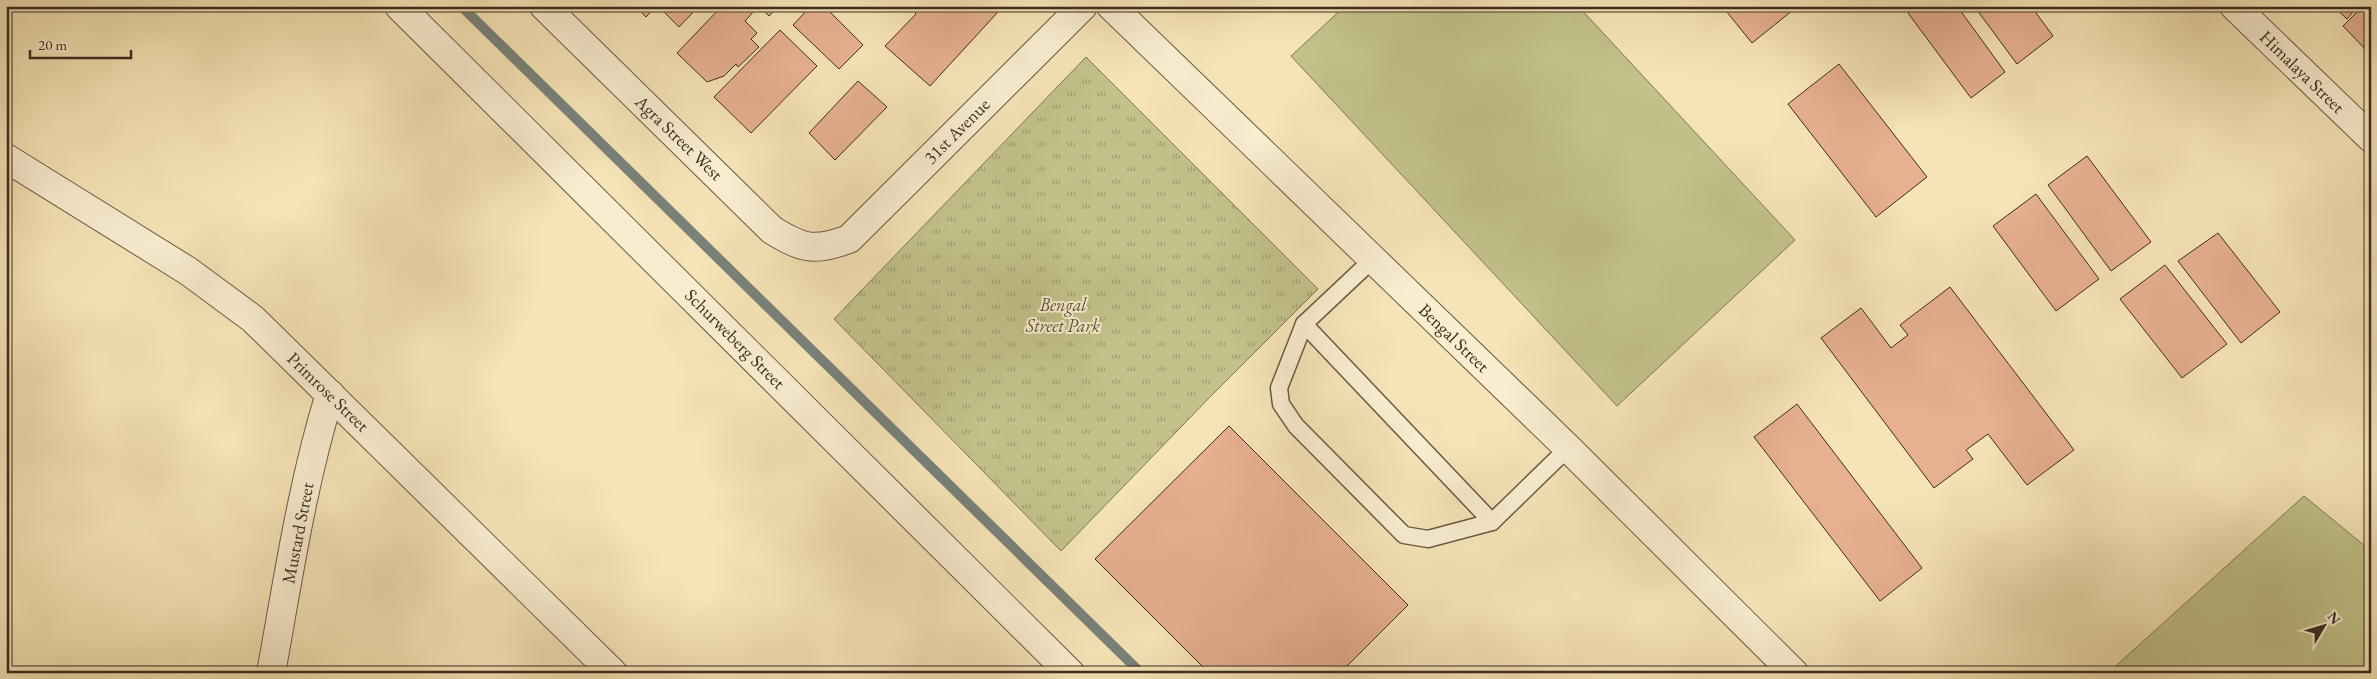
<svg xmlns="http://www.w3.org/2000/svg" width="2377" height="679" font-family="'EB Garamond',serif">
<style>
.grass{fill:#c2c28a;stroke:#7e7755}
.park{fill:url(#park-tufts);stroke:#7e7755}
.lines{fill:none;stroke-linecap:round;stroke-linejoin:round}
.stream{stroke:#78827b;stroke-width:10}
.building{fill:#e7b090;stroke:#3b2c20}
.lane-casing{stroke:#6a5a46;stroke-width:19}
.street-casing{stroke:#6a5a46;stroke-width:30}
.lane{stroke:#f9edd0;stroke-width:16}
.street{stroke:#f9edd0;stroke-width:28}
.labels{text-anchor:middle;stroke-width:4;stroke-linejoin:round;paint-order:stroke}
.street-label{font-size:18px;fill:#3b2c20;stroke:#f9edd0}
.park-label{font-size:18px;font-style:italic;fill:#5d523a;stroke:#f9edd0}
</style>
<defs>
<pattern id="park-tufts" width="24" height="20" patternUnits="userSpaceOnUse" patternTransform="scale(1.25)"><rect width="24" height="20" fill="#c2c28a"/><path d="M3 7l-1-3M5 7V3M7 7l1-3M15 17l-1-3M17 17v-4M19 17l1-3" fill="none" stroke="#9f9e70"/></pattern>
</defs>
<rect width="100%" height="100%" fill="#f6e4b6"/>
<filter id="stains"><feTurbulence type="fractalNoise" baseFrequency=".004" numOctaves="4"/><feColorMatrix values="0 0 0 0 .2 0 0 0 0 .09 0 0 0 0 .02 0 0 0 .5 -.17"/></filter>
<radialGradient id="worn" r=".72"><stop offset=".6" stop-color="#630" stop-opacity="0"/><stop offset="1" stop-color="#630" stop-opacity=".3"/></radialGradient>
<g class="grass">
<path d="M 1345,6 L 1578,6 L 1795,240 L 1617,406 L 1291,56 Z"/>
<path d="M 2304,496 L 2371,551 L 2371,673 L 2108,673 Z"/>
</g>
<path class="park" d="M 1086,57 L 1318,289 L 1210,397 L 1061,551 L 834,319 Z"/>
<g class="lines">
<path class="stream" d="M 461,6 L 1141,673"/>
</g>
<g class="building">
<path d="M 635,6 L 656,6 L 646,17 Z"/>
<path d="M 658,6 L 699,6 L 679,27 Z"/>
<path d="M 722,6 L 751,6 L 755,10 L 745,21 L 757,33 L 751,39 L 759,47 L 738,67 L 736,64 L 724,76 L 707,82 L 677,53 Z"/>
<path d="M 759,6 L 787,6 L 783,11 L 778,7 L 769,16 Z"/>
<path d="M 811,6 L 824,6 L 863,45 L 839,69 L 793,25 Z"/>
<path d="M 911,6 L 997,6 L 997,13 L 930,86 L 885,46 L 916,14 Z"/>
<path d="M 1722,6 L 1798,6 L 1752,43 Z"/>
<path d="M 1917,6 L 1957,6 L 2005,72 L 1971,98 L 1908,13 Z"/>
<path d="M 1974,6 L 2031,6 L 2053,36 L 2017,64 Z"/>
<path d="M 2333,6 L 2358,6 L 2347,19 Z"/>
<path d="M 2363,6 L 2371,6 L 2371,55 L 2343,26 Z"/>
<path d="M 780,30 L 817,66 L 751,133 L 714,97 Z"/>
<path d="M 1839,64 L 1927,177 L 1876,217 L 1788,104 Z"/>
<path d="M 858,81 L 887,107 L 835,160 L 809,133 Z"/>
<path d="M 2087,156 L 2151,242 L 2111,271 L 2048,185 Z"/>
<path d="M 2036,194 L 2099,279 L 2056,311 L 1993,226 Z"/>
<path d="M 2218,233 L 2280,312 L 2241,343 L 2178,261 Z"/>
<path d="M 2165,265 L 2227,344 L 2182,378 L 2120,299 Z"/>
<path d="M 1950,287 L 2074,450 L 2027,485 L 1988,434 L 1966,450 L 1973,459 L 1934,488 L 1821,338 L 1861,308 L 1891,348 L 1908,335 L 1900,325 Z"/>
<path d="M 1797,404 L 1922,568 L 1880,601 L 1754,437 Z"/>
<path d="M 1229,426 L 1408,605 L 1340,673 L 1209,673 L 1095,559 Z"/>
</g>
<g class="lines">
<defs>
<g id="lane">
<path d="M 1372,260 L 1304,324 L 1279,388 L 1281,404 L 1296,426 L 1404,535 L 1428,539 L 1492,522 L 1568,448"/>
<path d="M 1304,324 L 1492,522"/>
</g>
<g id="street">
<path d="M 399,6 L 1070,673"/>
<path d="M 544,6 L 772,230 C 803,249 814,252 849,239 L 1083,6"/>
<path d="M 1111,6 L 1568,448 L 1794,673"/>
<path d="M 2234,6 L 2371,138"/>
<path d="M 6,158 L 188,271 L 253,319 L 613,673"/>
<path d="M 271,673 C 288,580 302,484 330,394"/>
</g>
</defs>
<use href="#lane" class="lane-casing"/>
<use href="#street" class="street-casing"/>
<use href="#lane" class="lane"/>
<use href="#street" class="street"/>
</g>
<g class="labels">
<g class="street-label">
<text transform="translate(2302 72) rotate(44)" y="6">Himalaya Street</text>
<text transform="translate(957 131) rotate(-45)" y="6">31st Avenue</text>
<text transform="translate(679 138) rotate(44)" y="6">Agra Street West</text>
<text transform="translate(1454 338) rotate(44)" y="6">Bengal Street</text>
<text transform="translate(735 339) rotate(45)" y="6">Schurweberg Street</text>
<text transform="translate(328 392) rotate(44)" y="6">Primrose Street</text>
<text transform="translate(298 533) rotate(-79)" y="6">Mustard Street</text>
</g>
<g class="park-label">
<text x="1063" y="311">Bengal<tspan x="1063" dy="21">Street Park</tspan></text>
</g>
</g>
<rect width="2377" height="679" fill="none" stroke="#f6e4b6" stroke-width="25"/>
<rect x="8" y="8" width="2362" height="664" fill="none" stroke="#3b2c20" stroke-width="2.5"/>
<rect x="12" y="12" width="2352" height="654" fill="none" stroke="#3b2c20"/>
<g transform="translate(2324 626) rotate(52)" stroke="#f9edd0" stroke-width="4" paint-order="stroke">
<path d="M0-4L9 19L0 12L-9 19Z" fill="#3b2c20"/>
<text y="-8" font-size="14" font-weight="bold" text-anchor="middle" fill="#3b2c20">N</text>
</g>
<path d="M30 50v8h101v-8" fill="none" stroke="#3b2c20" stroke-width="2.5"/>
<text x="38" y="50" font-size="15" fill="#3b2c20" stroke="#f9edd0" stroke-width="4" paint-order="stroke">20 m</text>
<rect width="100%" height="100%" filter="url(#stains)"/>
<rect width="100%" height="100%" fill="url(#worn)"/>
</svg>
